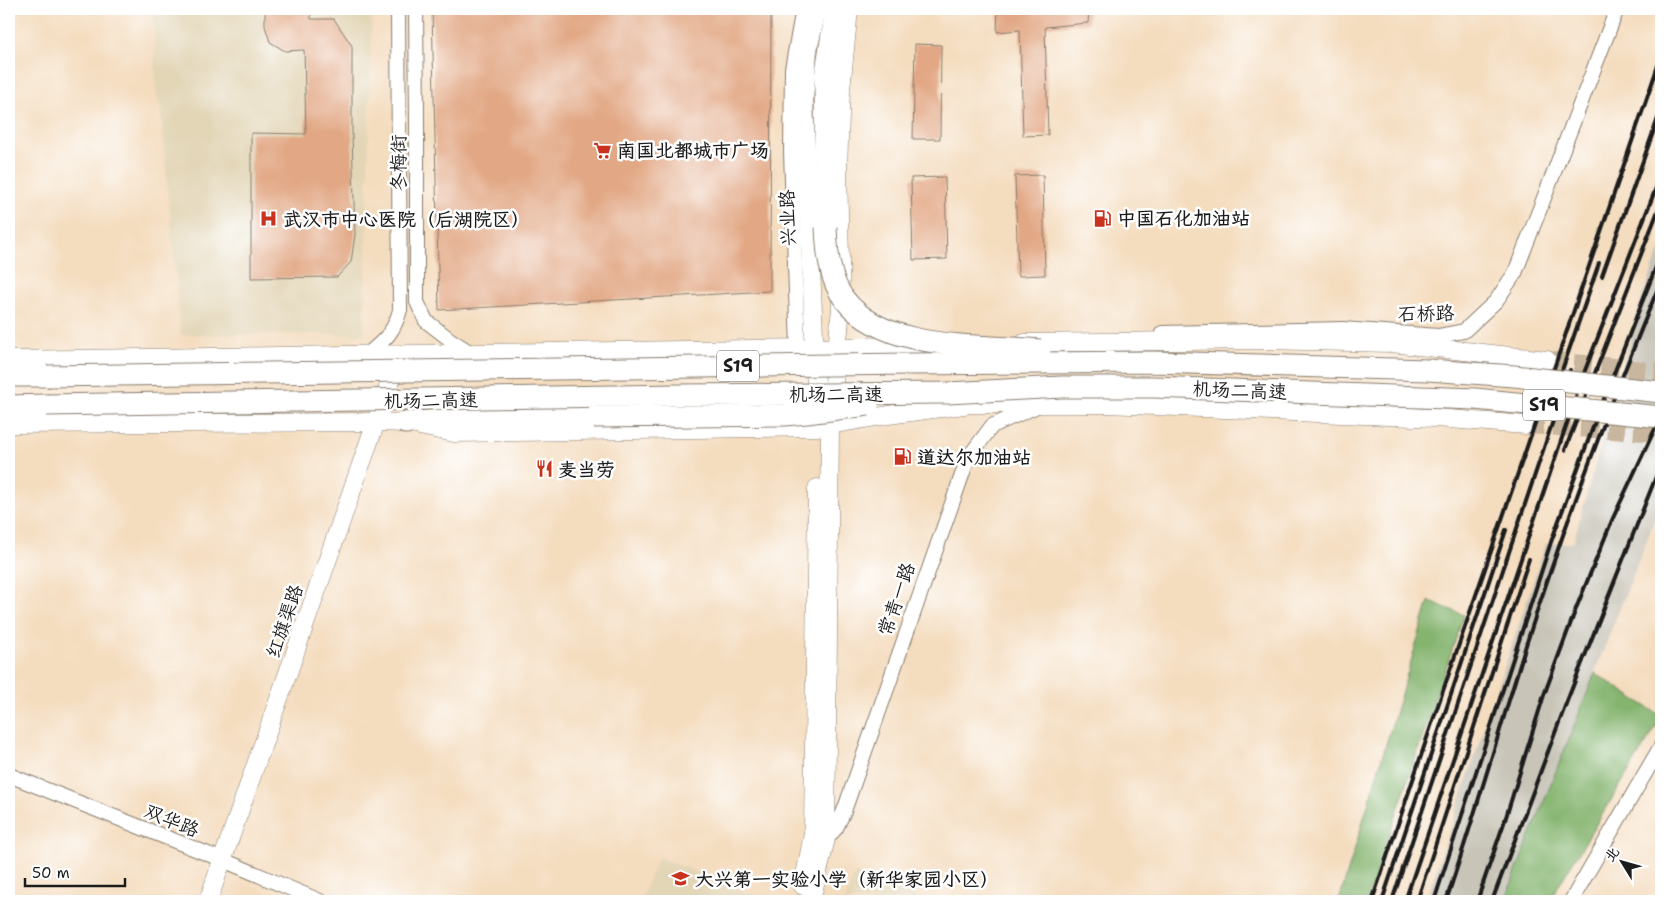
<svg xmlns="http://www.w3.org/2000/svg" width="1670" height="910" font-family="'Shantell Sans','LXGW WenKai TC',sans-serif">
<style>
.built{fill:#e3d6b7}
.industrial{fill:#c8c4b8}
.forest{fill:#84b46e;stroke:#506845}
.building{fill:#e2a784}
.lines{fill:none;stroke-linecap:round;stroke-linejoin:round}
.major-tunnel{stroke:#c9b69e;stroke-width:18;stroke-dasharray:18 9;stroke-linecap:butt}
.minor-casing{stroke:#887c6d;stroke-width:16}
.major-casing{stroke:#887c6d;stroke-width:19}
.highway-casing{stroke:#887c6d;stroke-width:23}
.minor{stroke:#fff;stroke-width:14}
.major{stroke:#fff;stroke-width:18}
.highway{stroke:#fff;stroke-width:21}
.rail{stroke:#1c1c1c;stroke-width:4}
.highway-bridge-casing{stroke:#887c6d;stroke-width:23;stroke-linecap:butt}
.highway-bridge{stroke:#fff;stroke-width:21}
.labels{text-anchor:middle;stroke-width:5;stroke-linejoin:round;paint-order:stroke}
.shield{fill:#fff;stroke:#606060;stroke-width:1}
.shield-label{font-size:18px;font-weight:bold;fill:#1c1c1c}
.poi-label{font-size:19px;font-weight:bold;fill:#1c1c1c;stroke:#fff;text-anchor:start}
.street-label{font-size:19px;fill:#1c1c1c;stroke:#fff}
</style>
<rect width="100%" height="100%" fill="#fff"/>
<filter id="ink" filterUnits="userSpaceOnUse"><feTurbulence type="fractalNoise" baseFrequency=".02" numOctaves="2"/><feDisplacementMap in="SourceGraphic" scale="10" xChannelSelector="R" yChannelSelector="G"/><feConvolveMatrix kernelMatrix="1 2 1 2 8 2 1 2 1" color-interpolation-filters="sRGB"/></filter>
<filter id="wash" filterUnits="userSpaceOnUse"><feTurbulence type="fractalNoise" baseFrequency=".0096" numOctaves="4" result="noise"/><feDisplacementMap in="SourceGraphic" scale="20" xChannelSelector="R" yChannelSelector="G"/><feGaussianBlur stdDeviation="1.12" result="paint"/><feColorMatrix in="noise" values="0 0 0 0 0 0 0 0 0 0 0 0 0 0 0 0 0 1.4 0 .05"/><feComposite in="paint" operator="in"/></filter>
<g filter="url(#wash)">
<rect width="100%" height="100%" fill="#f4dcbe"/>
<g class="built">
<path d="M 153,9 L 372,9 L 364,334 L 181,335 L 160,105 L 156,94 Z"/>
<path d="M 658,857 L 770,901 L 640,901 Z"/>
<path d="M 855,873 L 930,901 L 845,901 Z"/>
</g>
<path class="industrial" d="M 1661,247 L 1661,504 L 1510,887 L 1506,901 L 1426,901 L 1546,544 L 1573,543 L 1641,301 Z"/>
<g class="forest">
<path d="M 1429,601 L 1464,615 L 1367,901 L 1339,901 Z"/>
<path d="M 1595,673 L 1661,716 L 1661,719 L 1549,901 L 1506,901 L 1510,887 Z"/>
</g>
<g id="blocks">
<g class="building">
<path d="M 265,9 L 311,9 L 311,19 L 334,19 L 352,46 L 352,135 L 355,235 L 351,262 L 337,277 L 251,278 L 251,133 L 306,134 L 304,50 L 285,51 L 270,42 L 265,26 Z"/>
<path d="M 432,9 L 771,9 L 770,291 L 439,310 Z"/>
<path d="M 998,9 L 1089,9 L 1088,23 L 1045,27 L 1048,135 L 1023,136 L 1020,30 L 997,32 Z"/>
<path d="M 915,44 L 941,45 L 940,139 L 913,139 Z"/>
<path d="M 1043,175 L 1045,275 L 1018,276 L 1015,176 Z"/>
<path d="M 945,177 L 947,259 L 913,260 L 911,178 Z"/>
</g>
</g>
</g>
<g filter="url(#ink)">
<use href="#blocks" fill-opacity="0" stroke="#887c6d" stroke-width="1"/>
<g class="lines">
<g class="major-tunnel">
<path d="M 1547,360 L 1661,372"/>
<path d="M 1526,425 L 1661,433"/>
</g>
<defs>
<g id="minor">
<path d="M 416,9 L 417,119 L 417,302 L 426,321 L 452,341 L 471,353"/>
<path d="M 1162,333 L 1343,329 L 1438,336 L 1464,331 L 1496,301 L 1515,273 L 1617,9"/>
<path d="M 798,348 L 791,152 L 792,69 L 803,9"/>
<path d="M 368,354 C 385,340 394,332 400,310 L 398,9"/>
<path d="M 9,775 L 223,860 L 320,901"/>
<path d="M 826,839 L 836,828 L 844,811 L 968,458 L 992,426 L 1037,406"/>
<path d="M 1571,901 L 1661,746"/>
</g>
<g id="major">
<path d="M 1024,343 L 1261,340 L 1391,343 L 1547,360"/>
<path d="M 9,360 L 813,348 L 926,345"/>
<path d="M 817,407 L 804,100 L 808,50 L 817,9"/>
<path d="M 9,424 L 376,422 L 405,423 L 454,433 L 818,427 L 888,415 L 971,404 L 1107,404 L 1436,418 L 1526,425"/>
<path d="M 803,886 L 813,834 L 817,488"/>
<path d="M 208,901 L 398,359"/>
<path d="M 811,901 L 826,839 L 830,426 L 841,308 L 838,168 L 841,89 L 849,9"/>
</g>
<g id="highway">
<path d="M 826,227 L 825,78 L 836,9"/>
<path d="M 9,376 L 47,376"/>
<path d="M 9,406 L 47,405"/>
<path d="M 405,423 L 452,419 L 594,417"/>
</g>
</defs>
<use href="#minor" class="minor-casing"/>
<use href="#major" class="major-casing"/>
<use href="#highway" class="highway-casing"/>
<use href="#minor" class="minor"/>
<use href="#major" class="major"/>
<use href="#highway" class="highway"/>
<g class="rail">
<path d="M 1602,276 L 1661,110"/>
<path d="M 1559,379 L 1599,263"/>
<path d="M 1565,450 L 1661,203"/>
<path d="M 1372,901 C 1466,619 1565,339 1661,57"/>
<path d="M 1382,901 L 1506,530"/>
<path d="M 1392,901 L 1570,370"/>
<path d="M 1405,901 L 1584,373 L 1661,175"/>
<path d="M 1417,901 L 1529,559"/>
<path d="M 1434,901 L 1551,542 L 1596,419 L 1661,254"/>
<path d="M 1446,901 C 1475,815 1500,728 1527,642 C 1566,520 1612,399 1661,281"/>
<path d="M 1477,901 L 1506,817 L 1544,695 L 1577,606 L 1613,518 L 1661,416"/>
<path d="M 1492,901 L 1567,701 L 1661,464"/>
</g>
<defs>
<g id="highway-bridge">
<path d="M 826,227 C 827,251 829,280 845,300 C 886,352 980,344 1040,350"/>
<path d="M 47,376 L 908,364 L 1154,362 L 1428,370 L 1514,376 L 1661,392"/>
<path d="M 47,405 L 681,395 L 948,393 L 1062,387 L 1153,387 L 1475,399 L 1661,417"/>
<path d="M 594,417 L 785,415 L 807,413 L 868,405"/>
</g>
</defs>
<use href="#highway-bridge" class="highway-bridge-casing"/>
<use href="#highway-bridge" class="highway-bridge"/>
</g>
</g>
<defs>
<symbol id="supermarket-bare" viewBox="-9 -9 18 18"><path d="M-6-5.5h2.5l.6 2H6L4.5 2H-2.5L-4.4-4H-6ZM-1.5 3.2a1.3 1.3 0 1 0 .1 0ZM3 3.2a1.3 1.3 0 1 0 .1 0Z" fill="#c8321e" stroke="#fff" stroke-width="2.5" paint-order="stroke"/></symbol>
<symbol id="fuel-bare" viewBox="-9 -9 18 18"><path d="M-5.5-6h7V0h2V4h1.3V-2.5L3-4.5l.8-.8L6-3V5H2.5V1h-1V6h-7ZM-4.2-4.7v3.2H.2V-4.7Z" fill="#c8321e" stroke="#fff" stroke-width="2.5" paint-order="stroke"/></symbol>
<symbol id="hospital-bare" viewBox="-9 -9 18 18"><path d="M-5-5h3v3.5h4V-5h3V5h-3V1.5h-4V5h-3Z" fill="#c8321e" stroke="#fff" stroke-width="2.5" paint-order="stroke"/></symbol>
<symbol id="restaurant-bare" viewBox="-9 -9 18 18"><path d="M-5-6h1v4h1v-4h1v4h1v-4h1v5L-1.5 .5V6h-2V.5L-5-1ZM5-6V6H3V1.5H1.5Q1.5-4 5-6Z" fill="#c8321e" stroke="#fff" stroke-width="2.5" paint-order="stroke"/></symbol>
<symbol id="school-bare" viewBox="-9 -9 18 18"><path d="M0-5L7-2L0 1L-7-2ZM-4 1L0 2.5L4 1V4Q0 6-4 4Z" fill="#c8321e" stroke="#fff" stroke-width="2.5" paint-order="stroke"/></symbol>
</defs>
<g fill-rule="evenodd">
<use href="#supermarket-bare" x="590" y="138" width="25" height="25"/>
<use href="#fuel-bare" x="1090" y="206" width="25" height="25"/>
<use href="#hospital-bare" x="256" y="206" width="25" height="25"/>
<use href="#fuel-bare" x="890" y="444" width="25" height="25"/>
<use href="#restaurant-bare" x="532" y="456" width="25" height="25"/>
<use href="#school-bare" x="668" y="866" width="25" height="25"/>
</g>
<g class="labels">
<g class="shield">
<rect x="717" y="350.5" width="42" height="31" rx="4"/>
<rect x="1523" y="389.5" width="42" height="31" rx="4"/>
</g>
<g class="shield-label">
<text x="738" y="372">S19</text>
<text x="1544" y="411">S19</text>
</g>
<g class="poi-label">
<text x="617" y="157">南国北都城市广场</text>
<text x="1117" y="225">中国石化加油站</text>
<text x="283" y="226">武汉市中心医院（后湖院区）</text>
<text x="917" y="464">道达尔加油站</text>
<text x="558" y="476">麦当劳</text>
<text x="695" y="886">大兴第一实验小学（新华家园小区）</text>
</g>
<g class="street-label">
<text transform="translate(398 163) rotate(-90)" y="7">冬梅街</text>
<text transform="translate(787 218) rotate(-92)" y="7">兴业路</text>
<text transform="translate(1426 313) rotate(-1)" y="7">石桥路</text>
<text transform="translate(1240 390) rotate(2)" y="7">机场二高速</text>
<text x="836" y="401">机场二高速</text>
<text transform="translate(431 400) rotate(-1)" y="7">机场二高速</text>
<text transform="translate(896 599) rotate(-71)" y="7">常青一路</text>
<text transform="translate(284 621) rotate(-71)" y="7">红旗渠路</text>
<text transform="translate(172 820) rotate(22)" y="7">双华路</text>
</g>
</g>
<rect width="1670" height="910" fill="none" stroke="#fff" stroke-width="30"/>
<g transform="translate(1622 862) rotate(307)" stroke="#ffffff" stroke-width="4" paint-order="stroke">
<path d="M0-4L9 19L0 12L-9 19Z" fill="#1c1c1c"/>
<text y="-8" font-size="14" font-weight="bold" text-anchor="middle" fill="#1c1c1c">北</text>
</g>
<path d="M25 878v8h100v-8" fill="none" stroke="#1c1c1c" stroke-width="2.5"/>
<text x="32" y="878" font-size="15" fill="#1c1c1c" stroke="#ffffff" stroke-width="4" paint-order="stroke">50 m</text>
</svg>
